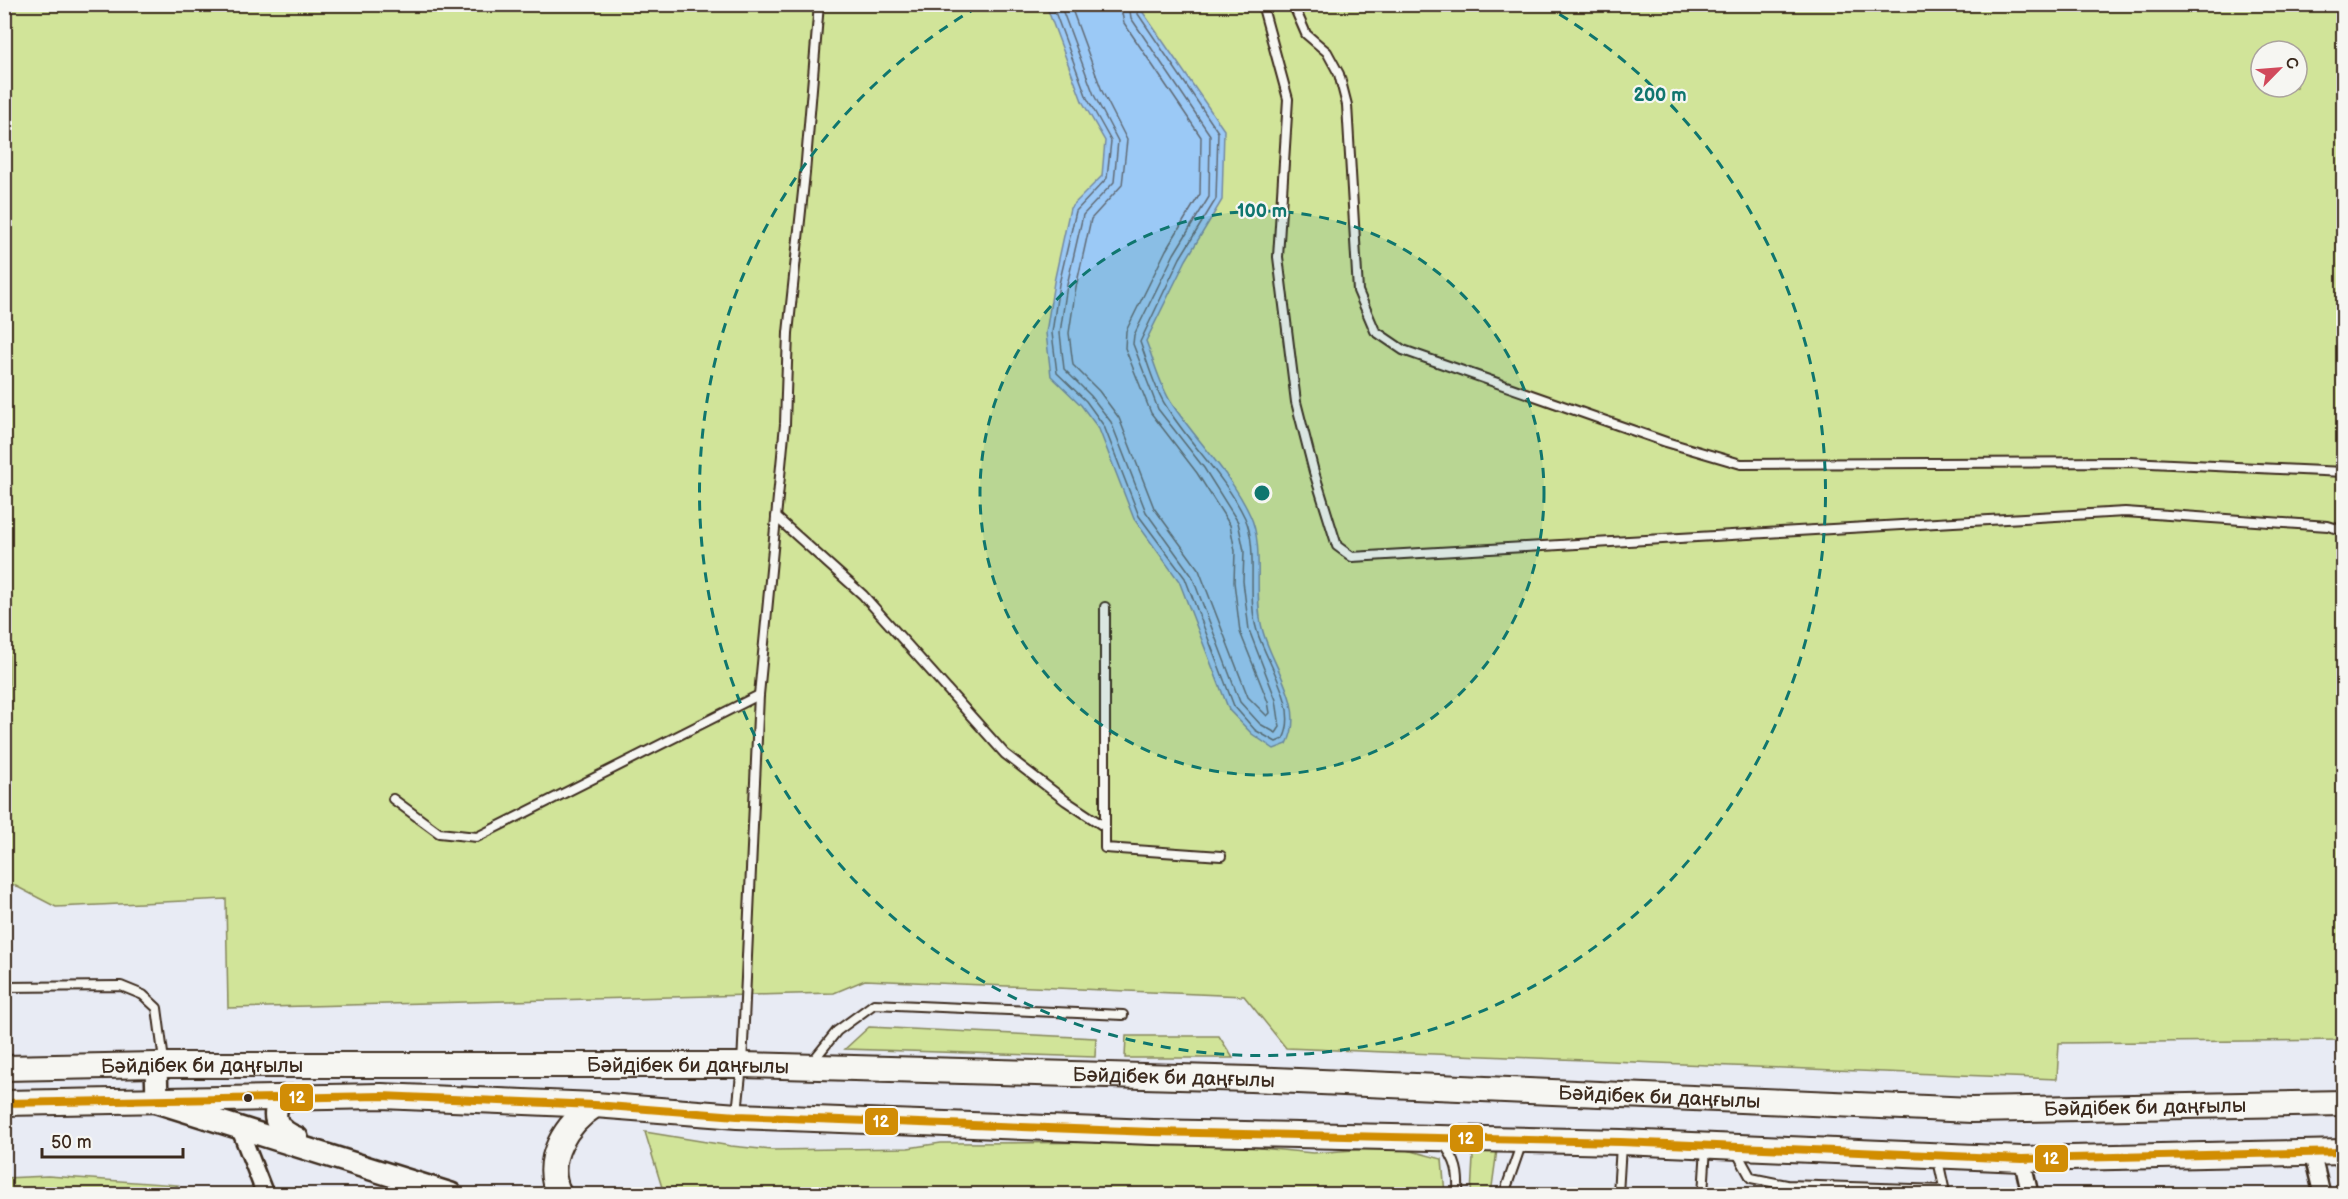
<svg xmlns="http://www.w3.org/2000/svg" width="2348" height="1199" font-family="'Balsamiq Sans',sans-serif">
<style>
.green{fill:#d1e499;stroke:#86875c;stroke-width:1.5;fill-rule:evenodd}
.water{fill:#9bc9f6;stroke:#7589a0;stroke-width:1.5}
.lines{fill:none;stroke-linecap:round;stroke-linejoin:round}
.shore{stroke:#616a74;stroke-width:1.5}
.service-casing{stroke:#3b2a1e;stroke-width:12}
.minor-casing{stroke:#3b2a1e;stroke-width:20}
.secondary-casing{stroke:#3b2a1e;stroke-width:26}
.primary-casing{stroke:#3b2a1e;stroke-width:28}
.service{stroke:#f6f6f2;stroke-width:8}
.minor{stroke:#f6f6f2;stroke-width:15}
.secondary{stroke:#f6f6f2;stroke-width:21}
.primary{stroke:#f6f6f2;stroke-width:24}
.bus-1-casing{stroke:#f6f6f2;stroke-width:12}
.bus-1{stroke:#d18d06;stroke-width:8}
.ring{fill:none;stroke:#0f766e;stroke-width:3;stroke-dasharray:10 8}
.bus-dot{fill:#3b2a1e;stroke:#f6f6f2;stroke-width:2}
.labels{text-anchor:middle;stroke-width:4.5;stroke-linejoin:round;paint-order:stroke}
.street-label{font-size:20px;fill:#3b2a1e;stroke:#f6f6f2}
.centre{fill:#0f766e;stroke:#f6f6f2;stroke-width:3}
.ring-label{font-size:18px;text-anchor:middle;font-weight:bold;fill:#0f766e;stroke:#f6f6f2;stroke-width:4.5;stroke-linejoin:round;paint-order:stroke}
.line-badge{stroke:#f6f6f2;stroke-width:2}
.badge-label{font-size:16px;text-anchor:middle;font-weight:bold;fill:#fff}
</style>
<rect width="100%" height="100%" fill="#e8ebf4"/>
<filter id="ink" filterUnits="userSpaceOnUse"><feTurbulence type="fractalNoise" baseFrequency=".0167" numOctaves="2"/><feDisplacementMap in="SourceGraphic" scale="12" xChannelSelector="R" yChannelSelector="G"/><feConvolveMatrix kernelMatrix="1 2 1 2 8 2 1 2 1" color-interpolation-filters="sRGB"/></filter>
<g filter="url(#ink)">
<g class="green">
<path d="M 5,5 L 2343,5 L 2343,1040 L 2059,1043 L 2057,1079 L 1286,1048 L 1244,996 L 865,980 L 834,993 L 228,1008 L 226,899 L 56,907 L 4,880 L 5,793 L 9,697 L 5,326 ZM 2261,51 L 2297,51 L 2297,87 L 2261,87 Z"/>
<path d="M 869,1027 L 1096,1038 L 1095,1057 L 845,1049 Z"/>
<path d="M 1126,1036 L 1219,1036 L 1233,1058 L 1125,1058 Z"/>
<path d="M 645,1132 L 731,1146 L 772,1150 L 908,1148 L 941,1143 L 1197,1142 L 1313,1153 L 1396,1147 L 1442,1159 L 1445,1194 L 664,1194 Z"/>
<path d="M 1466,1146 L 1497,1150 L 1491,1194 L 1471,1194 L 1473,1158 Z"/>
<path d="M 48,1176 L 178,1185 L 166,1194 L 5,1194 L 5,1178 Z"/>
</g>
<path class="water" d="M 1046,5 L 1143,5 L 1142,11 L 1224,130 L 1222,200 L 1186,260 L 1146,341 C 1154,361 1160,386 1172,404 C 1197,441 1231,474 1250,515 C 1265,546 1253,594 1262,628 C 1271,666 1307,705 1287,744 L 1274,749 L 1252,734 L 1229,710 L 1179,581 L 1134,519 L 1099,429 L 1081,405 L 1051,376 L 1046,333 L 1054,282 L 1070,208 L 1102,176 L 1105,141 L 1082,101 Z"/>
<g class="lines">
<g class="shore">
<path d="M 1052,4 L 1087,98 L 1111,141 L 1107,178 L 1076,211 L 1059,284 L 1052,333 L 1057,373 L 1086,401 L 1104,426 L 1139,516 L 1185,578 L 1234,706 L 1255,730 L 1276,742 L 1283,739 C 1300,707 1266,662 1257,631 C 1246,596 1259,549 1245,518 C 1225,476 1190,445 1166,406 C 1154,388 1148,363 1140,342 L 1180,258 L 1216,199 L 1218,132 L 1138,14 L 1137,4"/>
<path d="M 1060,4 L 1094,95 L 1118,141 L 1114,182 L 1083,215 L 1067,285 L 1060,333 L 1064,369 L 1091,396 L 1111,422 L 1146,512 L 1192,576 L 1240,702 L 1260,724 L 1276,733 L 1280,727 L 1276,700 L 1249,630 L 1243,581 L 1244,551 L 1238,522 L 1204,468 L 1158,409 L 1133,344 L 1134,335 L 1174,254 L 1209,197 L 1210,135 L 1131,18 L 1129,4"/>
<path d="M 1070,4 L 1102,91 L 1127,140 L 1122,185 L 1091,219 L 1076,287 L 1069,333 L 1073,365 L 1099,391 L 1119,418 L 1154,508 L 1199,570 L 1248,697 L 1267,716 L 1270,713 L 1268,702 L 1240,632 L 1234,582 L 1235,551 L 1230,525 L 1197,473 L 1151,413 L 1125,348 L 1126,331 L 1166,250 L 1200,194 L 1201,137 L 1124,23 L 1120,4"/>
</g>
<defs>
<g id="service">
<path d="M 1262,4 L 1288,99 L 1278,257 L 1296,402 L 1314,472 L 1337,546 L 1352,557 L 2125,512 L 2328,526 L 2344,531"/>
<path d="M 1293,4 L 1306,34 L 1327,52 L 1339,74 L 1347,105 L 1358,291 L 1375,331 L 1403,350 L 1666,442 L 1741,464 L 2129,462 L 2344,472"/>
<path d="M 776,517 L 863,595 L 1005,754 L 1066,801 L 1105,827"/>
<path d="M 1105,607 L 1105,848 L 1221,856"/>
<path d="M 393,799 L 439,833 L 477,837 L 759,695"/>
<path d="M 4,987 L 121,986 L 143,995 L 157,1008 L 164,1061"/>
<path d="M 812,1062 L 837,1031 L 874,1004 L 1123,1015"/>
<path d="M 737,1113 L 742,1065 L 759,695 L 785,424 L 788,333 L 805,173 L 819,4"/>
<path d="M 1443,1143 C 1457,1161 1459,1173 1458,1194"/>
<path d="M 1736,1151 L 1751,1178 L 1787,1185 L 1944,1190 L 1942,1194"/>
<path d="M 1938,1160 L 1945,1192"/>
<path d="M 1504,1194 L 1522,1142"/>
<path d="M 1618,1194 L 1621,1145"/>
<path d="M 1703,1194 L 1706,1147"/>
</g>
<g id="minor">
<path d="M 238,1125 L 265,1194"/>
<path d="M 2312,1153 L 2322,1194"/>
<path d="M 2022,1159 L 2030,1194"/>
</g>
<g id="secondary">
<path d="M 156,1065 L 157,1102 L 451,1194"/>
<path d="M 281,1099 C 269,1118 278,1130 297,1138"/>
</g>
<g id="primary">
<path id="s1" d="M 4,1068 L 156,1065 L 742,1065 L 1251,1079 L 1972,1110 L 2344,1103"/>
<path d="M 4,1103 L 381,1096 L 595,1105 L 737,1116 L 1152,1132 L 1621,1142 L 2022,1159 L 2344,1152"/>
<path d="M 559,1194 C 542,1159 567,1123 595,1105"/>
</g>
</defs>
<use href="#service" class="service-casing"/>
<use href="#minor" class="minor-casing"/>
<use href="#secondary" class="secondary-casing"/>
<use href="#primary" class="primary-casing"/>
<use href="#service" class="service"/>
<use href="#minor" class="minor"/>
<use href="#secondary" class="secondary"/>
<use href="#primary" class="primary"/>
<defs>
<path id="bus-1" d="M 4,1103 L 381,1096 L 595,1105 L 737,1116 L 1152,1132 L 1621,1142 L 2022,1159 L 2344,1152"/>
</defs>
<use href="#bus-1" class="bus-1-casing"/>
<use href="#bus-1" class="bus-1"/>
</g>
</g>
<circle cx="1262" cy="493" r="282" fill="#0f766e" fill-opacity=".12"/>
<g class="ring">
<circle cx="1262" cy="493" r="282"/>
<path d="M1544 5A563 563 0 1 1 981 5"/>
</g>
<circle class="bus-dot" cx="248" cy="1098" r="5"/>
<g class="labels">
<g class="street-label">
<text dy="7" stroke="none"><textPath href="#s1" startOffset="198">Бәйдібек би даңғылы</textPath></text>
<text dy="7" stroke="none"><textPath href="#s1" startOffset="684">Бәйдібек би даңғылы</textPath></text>
<text dy="7" stroke="none"><textPath href="#s1" startOffset="1170">Бәйдібек би даңғылы</textPath></text>
<text dy="7" stroke="none"><textPath href="#s1" startOffset="1656">Бәйдібек би даңғылы</textPath></text>
<text dy="7" stroke="none"><textPath href="#s1" startOffset="2142">Бәйдібек би даңғылы</textPath></text>
</g>
</g>
<circle cx="1262" cy="493" r="9" class="centre"/>
<g class="ring-label">
<text x="1660" y="101">200 m</text>
<text x="1262" y="217">100 m</text>
</g>
<g class="line-badge">
<rect x="279" y="1083" width="35" height="29" rx="6" fill="#d18d06"/>
<rect x="864" y="1107" width="35" height="29" rx="6" fill="#d18d06"/>
<rect x="1449" y="1124" width="35" height="29" rx="6" fill="#d18d06"/>
<rect x="2034" y="1144" width="35" height="29" rx="6" fill="#d18d06"/>
</g>
<g class="badge-label">
<text x="297" y="1103">12</text>
<text x="881" y="1127">12</text>
<text x="1466" y="1144">12</text>
<text x="2051" y="1164">12</text>
</g>
<rect width="2348" height="1199" fill="none" stroke="#f6f6f2" stroke-width="24"/>
<rect x="12" y="12" width="2324" height="1175" fill="none" stroke="#3b2a1e" stroke-width="2" filter="url(#ink)"/>
<g transform="translate(2279 69) rotate(65)"><circle r="28" fill="#f6f6f2" stroke="#aba49d" stroke-width="1.5"/>
<path d="M0-4.5L10 22L0 15L-10 22Z" fill="#d1495b"/>
<text y="-9" font-size="16" font-weight="bold" text-anchor="middle" fill="#3b2a1e">С</text>
</g>
<path d="M42 1148v9h141v-9" fill="none" stroke="#3b2a1e" stroke-width="3"/>
<text x="51" y="1148" font-size="18" fill="#3b2a1e" stroke="#f6f6f2" stroke-width="4.5" paint-order="stroke">50 m</text>
</svg>
